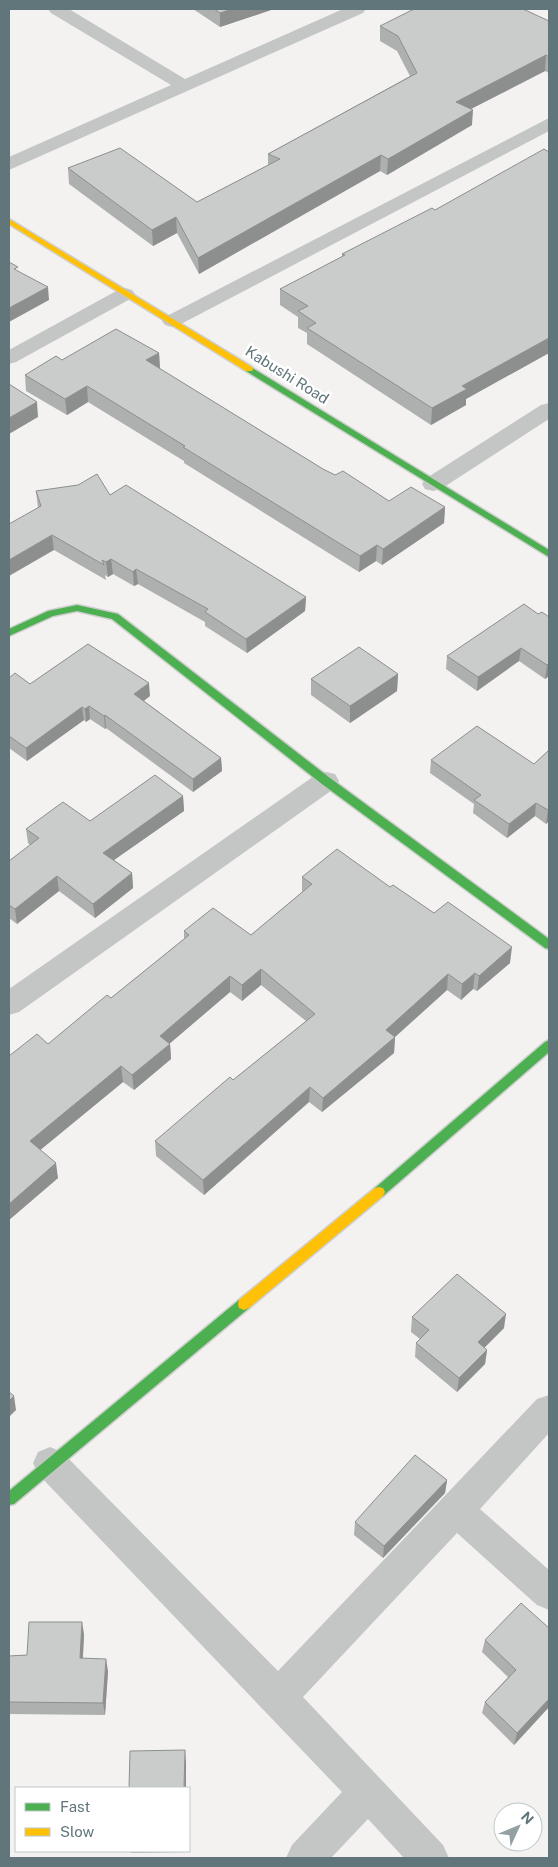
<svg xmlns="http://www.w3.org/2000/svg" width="558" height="1867" font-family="'Public Sans',sans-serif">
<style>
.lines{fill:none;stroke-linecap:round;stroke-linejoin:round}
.fast-casing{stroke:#cecfce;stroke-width:3}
.slow-casing{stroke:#cecfce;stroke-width:3}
.street{fill:#c4c6c6;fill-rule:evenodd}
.fast{fill:#4caf50;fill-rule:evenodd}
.slow{fill:#ffc107;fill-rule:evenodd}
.wall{fill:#aeafaf}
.shaded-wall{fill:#8d8f8e}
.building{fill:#cacccb;stroke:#8d8f8e}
.labels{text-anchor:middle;stroke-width:5;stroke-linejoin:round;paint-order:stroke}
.far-street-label{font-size:15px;fill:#60767a;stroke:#fff}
</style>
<rect width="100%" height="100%" fill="#f3f2f0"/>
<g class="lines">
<defs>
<g id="fast">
<path d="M 249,366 L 549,550 L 549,557 L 246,371 L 246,367 Z"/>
<path d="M 77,605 L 118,614 L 330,778 L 549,939 L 549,949 L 545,948 L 322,784 L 112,619 L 77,611 L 53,616 L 9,636 L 9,629 L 48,611 Z"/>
<path d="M 549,1040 L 549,1052 L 383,1196 L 379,1197 L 375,1196 L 373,1192 L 375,1188 L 545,1042 Z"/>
<path d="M 244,1298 L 249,1300 L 250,1304 L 249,1308 L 14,1504 L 9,1505 L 9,1491 L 239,1300 Z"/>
</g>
<g id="slow">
<path d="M 9,219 L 252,367 L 253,369 L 252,371 L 246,371 L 9,224 Z"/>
<path d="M 379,1187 L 383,1188 L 385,1192 L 383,1196 L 249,1308 L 244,1310 L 239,1308 L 238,1304 L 239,1300 L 375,1188 Z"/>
</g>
</defs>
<use href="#fast" class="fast-casing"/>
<use href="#slow" class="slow-casing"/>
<g class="street">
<path d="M 48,9 L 69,9 L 185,79 L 343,9 L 366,9 L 363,13 L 9,170 L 9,157 L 171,85 L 51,13 Z"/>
<path d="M 549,118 L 549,131 L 179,325 L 172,327 L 165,325 L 162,321 L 165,317 Z"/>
<path d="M 125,288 L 132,290 L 135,294 L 132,298 L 16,362 L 9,364 L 9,350 L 118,290 Z"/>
<path d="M 549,403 L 549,419 L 441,489 L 433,491 L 425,489 L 422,484 L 425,479 L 541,405 Z"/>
<path d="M 326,772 L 335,774 L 339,781 L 335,788 L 19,1012 L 9,1015 L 9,989 L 317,774 Z"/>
<path d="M 549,1395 L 549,1433 L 480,1509 L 549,1570 L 549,1610 L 537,1605 L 457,1533 L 303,1697 L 443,1845 L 449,1858 L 404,1858 L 368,1819 L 331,1858 L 286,1858 L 292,1845 L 342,1792 L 38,1474 L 33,1463 L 38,1452 L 50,1447 L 62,1452 L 278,1671 L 537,1399 Z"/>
</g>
<use href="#fast" class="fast"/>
<use href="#slow" class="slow"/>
</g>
<g class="wall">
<path d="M 193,9 L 274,9 L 220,27 Z"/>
<path d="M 549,21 L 549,73 L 545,71 L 471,109 L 472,125 L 387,175 L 380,171 L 199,274 L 177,233 L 153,246 L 69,184 L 68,168 L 197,202 L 268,165 L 268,154 L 410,76 L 397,51 L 380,41 L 380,26 Z"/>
<path d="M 549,152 L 549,353 L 466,399 L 466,405 L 431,425 L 307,344 L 307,333 L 298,328 L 298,317 L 280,305 L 280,289 L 342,257 L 342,254 L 435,210 Z"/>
<path d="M 159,353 L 160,369 L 323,469 L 389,501 L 445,507 L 444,523 L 382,565 L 376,561 L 359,572 L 184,463 L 184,461 L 88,402 L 67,415 L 26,391 L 25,375 L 62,360 Z"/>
<path d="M 36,491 L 110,495 L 306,597 L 305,611 L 247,653 L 205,626 L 205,622 L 138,584 L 134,586 L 113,574 L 108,577 L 105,575 L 106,580 L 54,550 L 38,508 Z"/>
<path d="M 538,614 L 549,676 L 545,679 L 519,661 L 477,691 L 446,669 L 447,656 Z"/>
<path d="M 398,674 L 397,691 L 350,723 L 311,695 L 311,679 Z"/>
<path d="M 9,678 L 30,684 L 150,696 L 144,701 L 221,758 L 222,771 L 193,792 L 106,728 L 105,729 L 90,719 L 86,722 L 84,720 L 27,761 L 9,748 Z"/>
<path d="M 549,750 L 549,821 L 546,824 L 535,816 L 507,838 L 473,813 L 474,804 L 430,773 L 431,760 L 534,764 Z"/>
<path d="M 183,796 L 184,811 L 114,860 L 132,873 L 133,888 L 95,918 L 59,891 L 17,924 L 9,918 L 9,861 L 30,845 L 28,843 L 26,829 L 90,821 Z"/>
<path d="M 302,877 L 390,887 L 434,913 L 510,963 L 477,991 L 473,989 L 461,1000 L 447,990 L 395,1037 L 394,1053 L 322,1112 L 309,1102 L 204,1195 L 156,1156 L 155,1141 L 233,1080 L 306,1021 L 261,985 L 242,1001 L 230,992 L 170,1043 L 171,1059 L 134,1090 L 123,1082 L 40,1150 L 58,1178 L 9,1220 L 48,1044 L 111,998 L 184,939 L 184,931 L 251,935 L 302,892 Z"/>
<path d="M 412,1317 L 504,1328 L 484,1348 L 487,1350 L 485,1364 L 457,1392 L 415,1357 L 416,1343 L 420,1339 L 411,1332 Z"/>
<path d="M 447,1480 L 445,1493 L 383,1558 L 354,1535 L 355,1522 Z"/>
<path d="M 549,1628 L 549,1707 L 514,1745 L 482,1713 L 485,1702 L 508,1677 L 482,1652 L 485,1640 Z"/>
<path d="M 84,1634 L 83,1658 L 108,1671 L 105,1715 L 9,1714 L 9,1656 L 27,1655 Z"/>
<path d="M 130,1851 L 185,1851 L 185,1852 L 131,1853 Z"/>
</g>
<g class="shaded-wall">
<path d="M 232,9 L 274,9 L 220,27 L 220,13 Z"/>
<path d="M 546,55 L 545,71 L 455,117 L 456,102 Z"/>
<path d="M 473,110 L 472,125 L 387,175 L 388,159 Z"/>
<path d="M 381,155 L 380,171 L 199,274 L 198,258 Z"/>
<path d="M 176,217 L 177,233 L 153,246 L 152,230 Z"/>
<path d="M 48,287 L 49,300 L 9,322 L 9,308 Z"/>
<path d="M 549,338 L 549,353 L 466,399 L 466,405 L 431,425 L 432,408 L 462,386 Z"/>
<path d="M 159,353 L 160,369 L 146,360 Z"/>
<path d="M 87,386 L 88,402 L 67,415 L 65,399 Z"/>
<path d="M 37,402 L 38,417 L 9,434 L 9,418 Z"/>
<path d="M 445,507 L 444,523 L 382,565 L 383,549 Z"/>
<path d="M 52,535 L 54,550 L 9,576 L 9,560 Z"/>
<path d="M 377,545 L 376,561 L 359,572 L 360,556 Z"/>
<path d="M 111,559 L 113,574 L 108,577 L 106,562 Z"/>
<path d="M 136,569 L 138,584 L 134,586 L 133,572 Z"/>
<path d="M 306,597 L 305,611 L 247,653 L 246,639 Z"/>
<path d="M 521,648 L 519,661 L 477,691 L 478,677 Z"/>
<path d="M 549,663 L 549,676 L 545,679 L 547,665 Z"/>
<path d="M 398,674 L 397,691 L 350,723 L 350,706 Z"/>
<path d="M 149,683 L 150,696 L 135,707 L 134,694 Z"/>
<path d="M 89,706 L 90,719 L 86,722 L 85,709 Z"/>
<path d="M 82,707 L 84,720 L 27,761 L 26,748 Z"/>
<path d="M 105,715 L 106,728 L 105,729 L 104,716 Z"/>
<path d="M 221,758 L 222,771 L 193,792 L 193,779 Z"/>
<path d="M 183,796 L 184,811 L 104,867 L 103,853 Z"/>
<path d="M 536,803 L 535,816 L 507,838 L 509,824 Z"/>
<path d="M 549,809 L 549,821 L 546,824 L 548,810 Z"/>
<path d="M 132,873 L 133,888 L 95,918 L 93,904 Z"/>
<path d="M 57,876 L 59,891 L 17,924 L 15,909 Z"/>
<path d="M 512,947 L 510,963 L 477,991 L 479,976 Z"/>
<path d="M 261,969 L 261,985 L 242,1001 L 242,985 Z"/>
<path d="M 475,973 L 473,989 L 461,1000 L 462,984 Z"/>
<path d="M 448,974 L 447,990 L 385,1046 L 386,1030 Z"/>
<path d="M 230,976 L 230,992 L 161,1051 L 160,1036 Z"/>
<path d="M 395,1037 L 394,1053 L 322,1112 L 323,1098 Z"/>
<path d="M 170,1044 L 171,1059 L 134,1090 L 132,1075 Z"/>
<path d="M 121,1066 L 123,1082 L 33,1156 L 30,1141 Z"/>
<path d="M 310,1087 L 309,1102 L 204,1195 L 203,1180 Z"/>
<path d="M 56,1163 L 58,1178 L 9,1220 L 9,1204 Z"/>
<path d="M 506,1314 L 504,1328 L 475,1357 L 478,1342 Z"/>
<path d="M 487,1350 L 485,1364 L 457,1392 L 459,1378 Z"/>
<path d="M 14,1396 L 16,1410 L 9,1417 L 9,1401 Z"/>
<path d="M 447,1480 L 445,1493 L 383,1558 L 384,1546 Z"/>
<path d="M 82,1622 L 84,1634 L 82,1670 L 80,1658 Z"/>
<path d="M 106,1659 L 108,1671 L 105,1715 L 103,1703 Z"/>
<path d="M 549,1699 L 549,1707 L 514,1745 L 517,1733 Z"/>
<path d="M 185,1750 L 186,1762 L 186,1788 L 184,1788 Z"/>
</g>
<g class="building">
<path d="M 214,9 L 232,9 L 220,13 Z"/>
<path d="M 414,9 L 523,9 L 549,21 L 549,57 L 546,55 L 456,102 L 473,110 L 388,159 L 381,155 L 198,258 L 176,217 L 152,230 L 68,168 L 120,148 L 197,202 L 280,159 L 268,154 L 417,73 L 398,36 L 380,26 Z"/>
<path d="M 544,149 L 549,152 L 549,338 L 462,386 L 467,389 L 432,408 L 307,328 L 316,323 L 298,311 L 308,306 L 280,289 L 345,255 L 342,254 L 432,208 L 435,210 Z"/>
<path d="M 9,262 L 18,267 L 14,269 L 48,287 L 9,308 Z"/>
<path d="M 116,329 L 159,353 L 146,360 L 323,469 L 335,475 L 343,471 L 389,501 L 411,487 L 445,507 L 383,549 L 377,545 L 360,556 L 183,447 L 185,446 L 87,386 L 65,399 L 25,375 L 56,356 L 62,360 Z"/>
<path d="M 9,384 L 37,402 L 9,418 Z"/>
<path d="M 97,474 L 110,495 L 126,485 L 306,597 L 246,639 L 205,612 L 208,609 L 136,569 L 133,572 L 111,559 L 106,562 L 102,560 L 104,565 L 52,535 L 9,560 L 9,524 L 41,506 L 36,491 L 78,485 Z"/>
<path d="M 524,604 L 538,614 L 542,612 L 549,617 L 549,663 L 547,665 L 521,648 L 478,677 L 447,656 Z"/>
<path d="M 88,644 L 149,683 L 134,694 L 221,758 L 193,779 L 105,715 L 104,716 L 89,706 L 85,709 L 82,707 L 26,748 L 9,736 L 9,678 L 15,673 L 30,684 Z"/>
<path d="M 359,647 L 398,674 L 350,706 L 311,679 Z"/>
<path d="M 477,726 L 534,764 L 549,750 L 549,809 L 548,810 L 536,803 L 509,824 L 474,800 L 481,795 L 431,760 Z"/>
<path d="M 155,775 L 183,796 L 103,853 L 132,873 L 93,904 L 57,876 L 15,909 L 9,905 L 9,861 L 39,838 L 26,829 L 63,802 L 90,821 Z"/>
<path d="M 337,849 L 390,887 L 393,885 L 434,913 L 448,902 L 512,947 L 479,976 L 475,973 L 462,984 L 448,974 L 386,1030 L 395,1037 L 323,1098 L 310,1087 L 203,1180 L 155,1141 L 230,1077 L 233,1080 L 315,1014 L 261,969 L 242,985 L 230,976 L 160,1036 L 170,1044 L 132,1075 L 121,1066 L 30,1141 L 56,1163 L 9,1204 L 9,1056 L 37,1034 L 48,1044 L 107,995 L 111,998 L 189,935 L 184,931 L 213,908 L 251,935 L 312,884 L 302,877 Z"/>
<path d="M 457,1274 L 506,1314 L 478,1342 L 487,1350 L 459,1378 L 416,1343 L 429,1330 L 412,1317 Z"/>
<path d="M 9,1392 L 14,1396 L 9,1401 Z"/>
<path d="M 415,1455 L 447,1480 L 384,1546 L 355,1522 Z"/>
<path d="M 521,1603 L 549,1628 L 549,1699 L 517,1733 L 485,1702 L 516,1670 L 485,1640 Z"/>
<path d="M 29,1622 L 82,1622 L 80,1658 L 106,1659 L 103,1703 L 9,1702 L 9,1656 L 27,1655 Z"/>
<path d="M 185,1750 L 184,1788 L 129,1788 L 130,1751 Z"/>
</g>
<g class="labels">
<g class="far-street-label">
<text transform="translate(287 375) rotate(32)" y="5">Kabushi Road</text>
</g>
</g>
<rect width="558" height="1867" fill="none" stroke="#60767a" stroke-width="20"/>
<rect x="15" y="1787" width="175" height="65" fill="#ffffff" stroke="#bfc8ca"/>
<rect x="25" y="1803" width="25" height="8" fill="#4caf50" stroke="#bfc8ca"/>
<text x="60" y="1812" font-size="15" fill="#60767a">Fast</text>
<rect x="25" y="1828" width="25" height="8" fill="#ffc107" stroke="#bfc8ca"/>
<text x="60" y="1837" font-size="15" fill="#60767a">Slow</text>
<g transform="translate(518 1827) rotate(46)"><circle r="24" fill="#ffffff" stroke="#bfc8ca"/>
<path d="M0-4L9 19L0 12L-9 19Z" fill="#93a1a3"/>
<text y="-8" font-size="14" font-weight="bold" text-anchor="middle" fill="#60767a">N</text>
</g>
</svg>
